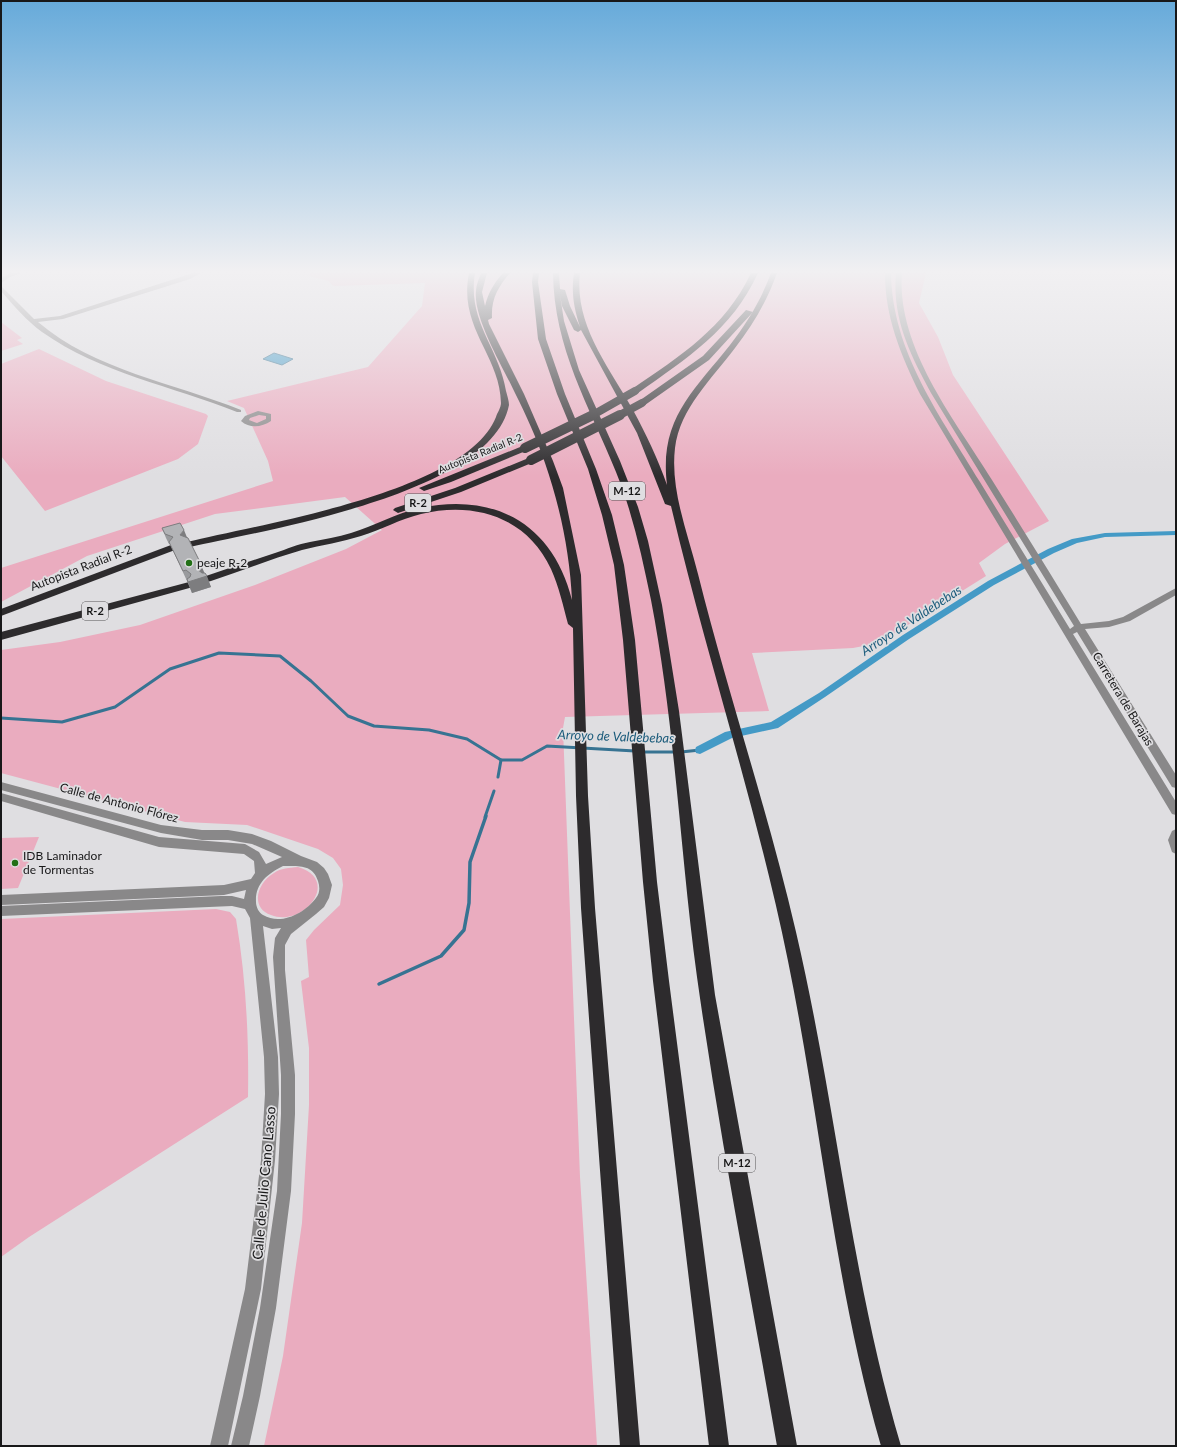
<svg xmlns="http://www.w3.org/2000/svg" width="1177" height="1447" font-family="Lato,sans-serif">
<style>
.green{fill:#eaacbf}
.water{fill:#449ac6;stroke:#377392}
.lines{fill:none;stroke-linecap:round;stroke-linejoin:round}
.stream-far1{stroke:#377392;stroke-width:3}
.stream{stroke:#377392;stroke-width:3.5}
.canal{fill:#449ac6;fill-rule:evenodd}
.minor{fill:#898889;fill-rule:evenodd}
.highway{fill:#2d2b2d;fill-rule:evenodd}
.highway-bridge-far1{stroke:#2d2b2d;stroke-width:8}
.highway-bridge{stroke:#2d2b2d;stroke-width:10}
.wall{fill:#999a9d}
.shaded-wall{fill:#7d7d7f}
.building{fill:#b2b3b6;stroke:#7d7d7f}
.poi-dot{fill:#227016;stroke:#dfdee1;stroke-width:1.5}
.labels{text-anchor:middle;stroke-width:3.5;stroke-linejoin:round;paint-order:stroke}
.far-street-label{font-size:10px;fill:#181819;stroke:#dfdee1}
.shield{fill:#dfdee1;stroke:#545355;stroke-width:1}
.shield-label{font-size:11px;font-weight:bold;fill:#181819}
.poi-label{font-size:12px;fill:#181819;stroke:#dfdee1;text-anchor:start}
.street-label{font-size:12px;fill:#181819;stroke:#dfdee1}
.water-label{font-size:13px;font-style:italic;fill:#1b5b7b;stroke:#dfdee1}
.near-street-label{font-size:14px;fill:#181819;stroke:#dfdee1}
</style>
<rect width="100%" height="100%" fill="#dfdee1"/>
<g class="green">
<path d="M 310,273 L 926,273 L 919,303 L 938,337 L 953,375 L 1049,521 L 1005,544 L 979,563 L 986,576 L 879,643 L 853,648 L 752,653 L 769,711 L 565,717 L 563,728 L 580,1177 L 597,1446 L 264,1446 L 283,1356 L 302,1223 L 309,1105 L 309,1048 L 301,981 L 309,977 L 306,940 L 314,930 L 340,905 L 343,885 L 341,869 L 333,858 L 318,849 L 247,825 L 185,822 L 1,773 L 1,650 L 60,642 L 140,625 L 255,585 L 346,549 L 382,530 L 345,497 L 215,514 L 87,556 L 1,602 L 1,568 L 273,481 L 268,461 L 244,408 L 227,401 L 368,367 L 422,306 L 425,283 L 335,286 L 332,285 L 329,281 L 309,276 Z"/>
<path d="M 1,322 L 22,338 L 17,340 L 23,344 L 1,351 Z"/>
<path d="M 39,349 L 106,381 L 206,414 L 208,416 L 198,444 L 178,459 L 45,511 L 1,456 L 1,364 Z"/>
<path d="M 39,837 L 18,888 L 1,889 L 1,838 Z"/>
<path d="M 298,867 C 342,880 303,928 271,915 C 249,907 258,882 274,873 C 281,868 289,868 298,867 Z"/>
<path d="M 216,909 L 230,912 L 236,919 C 246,978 249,1037 248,1097 L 29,1237 L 1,1257 L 1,919 Z"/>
</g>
<path class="water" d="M 274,353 L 293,359 L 282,365 L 263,359 Z"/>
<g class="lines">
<g class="stream-far1">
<path d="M 1,718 L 62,722 L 115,707 L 170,669 L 219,653 L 280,656 L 311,681 L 348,716 L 374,726 L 429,730 L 467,739 L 501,760 L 522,760 L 547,746 L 635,751"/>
<path d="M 643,752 L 675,752"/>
<path d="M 681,752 L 700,750"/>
<path d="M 498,777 L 501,760"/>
<path d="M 485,817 L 494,791"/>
</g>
<path class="stream" d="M 379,984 L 441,956 L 464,930 L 469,903 L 470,862 L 486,816"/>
<path class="canal" d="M 1176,531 L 1176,535 L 1105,537 L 1077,543 L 1054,553 L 994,585 L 909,639 L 825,697 L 778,728 L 732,738 L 700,754 L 696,753 L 695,750 L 696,747 L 725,732 L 771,722 L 819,693 L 903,635 L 988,581 L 1048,549 L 1072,539 L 1105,533 Z"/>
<g class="minor">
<path d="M 11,273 L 21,273 L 10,277 L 1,283 L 1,278 Z"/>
<path d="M 193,273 L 200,273 L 190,279 L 63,319 L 38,322 C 94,370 174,383 241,410 L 241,412 L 237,412 C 172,386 100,373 42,332 C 27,321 14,306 1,291 L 1,286 L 34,319 L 60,316 Z"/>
<path d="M 885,273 L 891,273 C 892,352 941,417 980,482 C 1010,531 1040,580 1070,629 L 1074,626 L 931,393 C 910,354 892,319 896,273 L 902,273 C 896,347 955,420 992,480 C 1022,528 1052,576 1081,624 L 1109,621 L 1123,617 L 1176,588 L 1176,595 L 1130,621 L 1109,627 L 1085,629 L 1176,775 L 1176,788 L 1172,787 L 1077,632 L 1073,634 L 1176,802 L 1176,815 L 1172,814 L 920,394 C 901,355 885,318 885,273 Z"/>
<path d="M 258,411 L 271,414 L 271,421 C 262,427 250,429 241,421 L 245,416 ZM 259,415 L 266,416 L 266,419 L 257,423 L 249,420 L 250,418 Z"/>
<path d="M 1,782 L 161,825 L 202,830 L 228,830 L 252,834 L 271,841 L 301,856 L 317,862 L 324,868 L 328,874 L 332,885 L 329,898 L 324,907 L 316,914 L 291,934 L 285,945 L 285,970 L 295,1075 L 295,1114 L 291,1191 L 276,1308 L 260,1396 L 249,1446 L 231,1446 L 243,1396 L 260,1308 L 277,1191 L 281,1114 L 281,1075 L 273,957 L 275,938 L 281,928 L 272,929 L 263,926 L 278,1057 L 279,1094 L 275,1160 L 261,1289 L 228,1446 L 210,1446 L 245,1289 L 261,1160 L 265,1094 L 264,1057 L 250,918 L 245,909 L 232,906 L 1,916 L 1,906 L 221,896 L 232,896 L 244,899 L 246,890 L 224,895 L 1,905 L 1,895 L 224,885 L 251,879 L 255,873 L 254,861 L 244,854 L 159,847 L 1,801 L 1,793 L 159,837 L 245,844 L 259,852 L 266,864 L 282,857 L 252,844 L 228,840 L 202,840 L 161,833 L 1,790 ZM 283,866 C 298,866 313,864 318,881 C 320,887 320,893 316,898 C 305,913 281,926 263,915 C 259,913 256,907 256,902 C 255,884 267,874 283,866 Z"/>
<path d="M 1176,829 L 1176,854 L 1172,852 L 1168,840 L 1172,831 Z"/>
</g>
<g class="highway">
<path d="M 469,273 L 475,273 C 467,322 499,347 506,391 C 507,395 509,401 509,405 C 492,494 265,530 190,547 L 187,546 L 185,544 L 187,542 C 259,524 466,493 496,417 C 497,413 501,408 501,403 C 500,355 458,328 469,273 Z"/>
<path d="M 481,273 L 487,273 L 482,292 L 485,306 C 488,293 494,283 503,273 L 510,273 C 498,287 491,299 492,318 L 488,320 L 489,324 L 524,394 L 553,461 L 563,488 L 581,575 L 588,796 L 595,908 L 640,1446 L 620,1446 L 581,908 L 576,796 L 573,628 L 568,624 C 563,605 559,587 551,569 C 527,517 474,501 421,514 C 400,519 381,530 361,536 C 342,542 322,545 302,550 C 271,559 241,571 211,581 L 207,582 L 202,579 L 203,577 C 227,569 251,561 275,553 C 287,549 298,544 310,542 C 324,539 338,537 351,533 C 375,526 396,513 420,508 C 495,492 553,524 572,600 C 570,554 560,506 545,463 C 537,439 526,415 515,393 C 503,367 473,318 476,291 C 476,285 479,279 481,273 Z"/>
<path d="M 533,273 L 539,273 L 538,282 L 546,339 L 565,394 L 596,469 L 612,515 L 624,565 L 635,640 L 657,882 L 669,981 L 729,1446 L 709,1446 L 653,981 L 643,882 L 623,640 L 614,565 L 602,515 L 588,469 L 557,394 L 538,339 L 532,282 Z"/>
<path d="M 553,273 L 559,273 L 560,289 L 565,290 L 570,306 L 580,327 C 574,308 571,293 574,273 L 580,273 C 574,325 609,367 633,410 C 646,434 658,459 667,485 C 659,419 693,392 730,345 C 747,323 761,300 771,273 L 777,273 C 767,301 753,325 735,348 C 712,379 680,408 675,448 C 670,490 688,534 698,574 C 728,694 768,811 796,932 C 836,1103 851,1278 901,1446 L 881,1446 C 835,1287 821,1123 788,961 C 757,808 707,659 671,506 L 665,504 L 637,433 L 581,330 L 578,332 L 574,330 L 562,306 L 560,295 L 564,321 L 579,370 L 620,461 L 638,507 L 648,541 L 662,605 L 679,711 L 715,995 L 797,1446 L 777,1446 C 750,1290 719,1134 697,977 C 680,852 675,724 651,600 C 642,557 633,514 616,472 C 589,405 554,349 553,273 Z"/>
<path d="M 751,273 L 758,273 C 732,330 687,358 638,393 L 632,393 L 632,389 C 680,356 725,328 751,273 Z"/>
<path d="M 746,310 L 753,312 L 709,360 L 645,405 L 639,405 L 639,401 L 703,356 Z"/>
<path d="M 525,445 L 528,446 L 528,450 L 451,482 L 424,491 L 419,488 Z"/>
<path d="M 531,457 L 534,458 L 534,462 L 461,492 L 398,513 L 393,510 L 395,508 L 455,488 Z"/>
<path d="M 171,545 L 176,548 L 175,550 L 1,616 L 1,609 Z"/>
<path d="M 189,582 L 194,585 L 193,587 L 1,640 L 1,632 Z"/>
</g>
<g class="highway-bridge-far1">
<path d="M 591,416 L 635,391"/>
<path d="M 618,416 L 642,403"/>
</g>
<g class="highway-bridge">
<path d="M 525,448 L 593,415"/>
<path d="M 531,460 L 620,415"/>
</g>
</g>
<path class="wall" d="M 162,528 L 187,537 L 211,587 L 192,593 L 187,581 L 170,544 L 169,544 L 166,538 Z"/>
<g class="shaded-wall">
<path d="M 184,530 L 188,540 L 180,535 Z"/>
<path d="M 201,564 L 205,575 L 207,576 L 211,587 L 192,593 L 188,582 L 197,569 Z"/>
</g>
<path class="building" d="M 180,523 L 184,530 L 180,535 L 188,538 L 201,564 L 197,569 L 202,573 L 205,573 L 207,576 L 188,582 L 187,579 L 190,577 L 191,574 L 186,570 L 183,571 L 169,542 L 173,537 L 165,534 L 162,528 Z"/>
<linearGradient id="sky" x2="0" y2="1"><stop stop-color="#66aada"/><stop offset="0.57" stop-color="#f1f0f2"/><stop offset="1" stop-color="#f1f0f2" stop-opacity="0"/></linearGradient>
<rect width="1177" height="476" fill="url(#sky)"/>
<g class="poi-dot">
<circle cx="189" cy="563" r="4"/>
<circle cx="15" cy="863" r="4"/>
</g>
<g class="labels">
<g class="far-street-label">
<text transform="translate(480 453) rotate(-22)" y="4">Autopista Radial R-2</text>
</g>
<g class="shield">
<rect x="609" y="482" width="36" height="18" rx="3"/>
<rect x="405" y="494" width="26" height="18" rx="3"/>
<rect x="82" y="602" width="26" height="18" rx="3"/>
<rect x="719" y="1154" width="36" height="18" rx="3"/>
</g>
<g class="shield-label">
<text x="627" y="495">M-12</text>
<text x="418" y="507">R-2</text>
<text x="95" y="615">R-2</text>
<text x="737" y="1167">M-12</text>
</g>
<g class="poi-label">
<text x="197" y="567">peaje R-2</text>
<text x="23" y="860">IDB Laminador<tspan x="23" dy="14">de Tormentas</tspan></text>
</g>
<g class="street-label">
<text transform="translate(81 568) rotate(-21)" y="4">Autopista Radial R-2</text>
<text transform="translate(1123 699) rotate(59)" y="4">Carretera de Barajas</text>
<text transform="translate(119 803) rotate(15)" y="4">Calle de Antonio Flórez</text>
</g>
<g class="water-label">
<text transform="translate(911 620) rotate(-33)" y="5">Arroyo de Valdebebas</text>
<text transform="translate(616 736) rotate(2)" y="5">Arroyo de Valdebebas</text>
</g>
<g class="near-street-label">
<text transform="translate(264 1183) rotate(-85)" y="5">Calle de Julio Cano Lasso</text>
</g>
</g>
<rect width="1177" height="1447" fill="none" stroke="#181819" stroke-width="4"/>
</svg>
